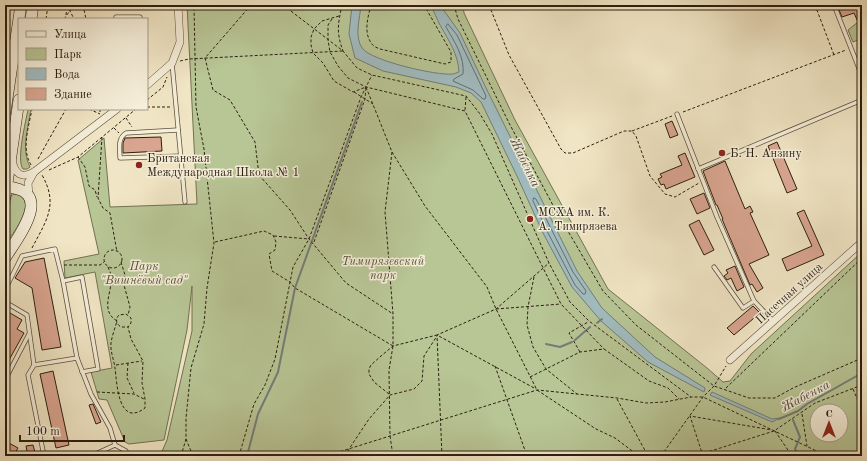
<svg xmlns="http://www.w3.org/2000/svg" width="867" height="461" font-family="'Old Standard TT',serif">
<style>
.green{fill:#b8c595;stroke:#727252;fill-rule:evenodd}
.water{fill:#a1bcc0;stroke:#727d7a}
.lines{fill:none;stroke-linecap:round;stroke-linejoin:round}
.shore{stroke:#666e68;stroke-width:1}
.stream{stroke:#727d7a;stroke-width:2}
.building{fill:#d9a590;stroke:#2c1f10}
.service-casing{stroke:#5d503d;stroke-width:5}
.minor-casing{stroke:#5d503d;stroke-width:8}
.secondary-casing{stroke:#2c1f10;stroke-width:12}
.path{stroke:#2c1f10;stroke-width:1;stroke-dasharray:3 2;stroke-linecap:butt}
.service{stroke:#f5eed9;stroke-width:3.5}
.minor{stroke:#f5eed9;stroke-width:7}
.secondary{stroke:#f5eed9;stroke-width:11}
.poi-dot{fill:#8f2418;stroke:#f5eed9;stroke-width:1.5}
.labels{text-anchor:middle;stroke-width:3;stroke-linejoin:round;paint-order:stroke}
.poi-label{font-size:12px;fill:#2c1f10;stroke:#f5eed9;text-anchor:start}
.park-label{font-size:12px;font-style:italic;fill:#565138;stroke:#f5eed9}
.street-label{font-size:12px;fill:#2c1f10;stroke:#f5eed9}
.water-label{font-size:13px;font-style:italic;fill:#4f4e45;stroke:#f5eed9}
</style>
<rect width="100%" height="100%" fill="#f0e5c4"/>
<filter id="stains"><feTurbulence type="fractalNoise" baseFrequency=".005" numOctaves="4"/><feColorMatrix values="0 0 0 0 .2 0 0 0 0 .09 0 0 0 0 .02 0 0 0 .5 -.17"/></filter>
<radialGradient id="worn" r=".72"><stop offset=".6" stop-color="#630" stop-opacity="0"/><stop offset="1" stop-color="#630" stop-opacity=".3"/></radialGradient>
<g class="green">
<path d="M 187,5 L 463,5 L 464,13 L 515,120 L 608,289 L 707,368 L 723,382 L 730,381 L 751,354 L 862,252 L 862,456 L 160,456 L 167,440 L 192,331 L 192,286 L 187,330 L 164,440 L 129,444 L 125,442 L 107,400 L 99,399 L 91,372 L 112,368 L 95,272 L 65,278 L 64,261 L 99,254 L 78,160 L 104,138 L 110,207 L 197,204 ZM 817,411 L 841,411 L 841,435 L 817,435 Z"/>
<path d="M 862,20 L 862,49 L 858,40 L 853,42 L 848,30 L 858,22 Z"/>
<path d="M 28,109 L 31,109 C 28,128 21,149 30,167 L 27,169 L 23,169 C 16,160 26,121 28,109 Z"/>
<path d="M 14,194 C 41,196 13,235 5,244 L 5,231 L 11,196 Z"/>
</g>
<g class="water">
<path d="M 352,5 L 361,5 C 360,18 354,36 362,48 C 371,61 438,76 453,74 C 454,74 458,72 459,72 C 458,54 449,41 440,25 C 437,19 434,12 431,5 L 440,5 L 460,33 L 488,92 L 577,271 L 602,308 L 655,357 L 705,388 L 704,392 L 648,362 L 601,321 L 572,287 L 543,233 L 517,176 L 481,102 L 471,93 L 456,87 L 383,71 L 355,58 L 349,34 Z"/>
<path d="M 712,392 L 772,419 L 780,418 L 772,422 L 710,395 Z"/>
</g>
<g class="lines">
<g class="shore">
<path d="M 448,24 L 457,35 L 486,96 L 485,99 L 483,99 L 473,90 L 453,81 L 454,79 L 463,74 C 465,57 454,41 446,27 Z"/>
<path d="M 534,198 L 536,199 L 573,272 L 586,291 L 585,294 L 583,294 L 575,285 L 547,231 L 533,201 Z"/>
</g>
<g class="stream">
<path d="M 597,323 L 602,319"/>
<path d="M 575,340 L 590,327"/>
<path d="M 546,344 L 560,347 L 572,342"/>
<path d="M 779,419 L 798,411 L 807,404 L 862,373"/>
<path d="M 793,420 L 800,437 L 795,449 L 799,456"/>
<path d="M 247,456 L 258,414 L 278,372 L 295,288 L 362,102"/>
</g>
</g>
<g class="building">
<path d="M 837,5 L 862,5 L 862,20 L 858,22 L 854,13 L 842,17 Z"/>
<path d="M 672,121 L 678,135 L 670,138 L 665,124 Z"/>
<path d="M 161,137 L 162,151 L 123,153 L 123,143 L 125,138 Z"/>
<path d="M 777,142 L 797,189 L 787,193 L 768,146 Z"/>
<path d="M 685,153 L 695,177 L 666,189 L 664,184 L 661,185 L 658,179 L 662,177 L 660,174 L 682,165 L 678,156 Z"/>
<path d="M 725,161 L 745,209 L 750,206 L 753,212 L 750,213 L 769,255 L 749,264 L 763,288 L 757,292 L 752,284 L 750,285 L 722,219 L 723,219 L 717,205 L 716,205 L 703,171 Z"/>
<path d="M 704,193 L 710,208 L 697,214 L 690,199 Z"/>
<path d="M 804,210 L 824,255 L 787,271 L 782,259 L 812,246 L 797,213 Z"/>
<path d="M 699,220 L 714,250 L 704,255 L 689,225 Z"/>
<path d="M 44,258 L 61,347 L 42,350 L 32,288 L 15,278 L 25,262 Z"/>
<path d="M 735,266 L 744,287 L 737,291 L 731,278 L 727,280 L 724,276 L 728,273 L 726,270 Z"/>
<path d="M 753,306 L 760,313 L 734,335 L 727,328 Z"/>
<path d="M 5,310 L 22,320 L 17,329 L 24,333 L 9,360 L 5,358 Z"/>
<path d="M 53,371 L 69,445 L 56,448 L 40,374 Z"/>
<path d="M 93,404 L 101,422 L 96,424 L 89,405 Z"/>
<path d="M 7,442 L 18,448 L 15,453 L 12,452 L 10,456 L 5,456 L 5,446 Z"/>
<path d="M 33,445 L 36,456 L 28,456 L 26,446 Z"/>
</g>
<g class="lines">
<defs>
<g id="service">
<path d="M 834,5 L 862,76"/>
<path d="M 116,19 L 116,17 L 140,17 L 140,19"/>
<path d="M 172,63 L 185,202"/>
<path d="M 677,114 L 717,217 L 754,301 L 743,308 L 714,267"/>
<path d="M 178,130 L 126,133 C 117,139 120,149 120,158 L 181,156"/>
<path d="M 698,169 L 862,100"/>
<path d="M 63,281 L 82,277 L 98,369 L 82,372"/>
<path d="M 5,290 L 22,256 L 55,249 L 63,281 L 77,358 L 34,365"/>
<path d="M 754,301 L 773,321"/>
<path d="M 5,302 L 27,315 L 34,365 L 28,375 L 44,456"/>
<path d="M 77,358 L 91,394 L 110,428 L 115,445 L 91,456"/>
<path d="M 5,380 L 29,334"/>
<path d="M 115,445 L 126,451 L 127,456"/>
</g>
<g id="minor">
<path d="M 147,85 L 172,63 L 180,42 L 178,5"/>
<path d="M 12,160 C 15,174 21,179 34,172 L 117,109"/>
<path d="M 29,196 L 28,183 L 34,172"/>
<path d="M 730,360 L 862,242"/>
</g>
<g id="secondary">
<path d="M 31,19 L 33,5"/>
<path d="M 5,112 L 21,5"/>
<path d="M 5,187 C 56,189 19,236 5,258"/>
<path d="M 5,197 L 19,100"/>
</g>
</defs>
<use href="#service" class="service-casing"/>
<use href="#minor" class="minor-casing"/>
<use href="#secondary" class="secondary-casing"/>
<g class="path">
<path d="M 67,5 L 74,19"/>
<path d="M 83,5 L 86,19"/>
<path d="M 251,5 L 205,58 L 213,90 L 230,100 L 255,142 L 259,175 L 290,210 L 309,239 L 346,283 L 393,314"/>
<path d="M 283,5 L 343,51 L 357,68 L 372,75 L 466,96 L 480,114 L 492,134 L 549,263 L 570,302 L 589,321 L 691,397"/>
<path d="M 342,5 C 338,24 336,32 343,51"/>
<path d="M 371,5 C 368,17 363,33 372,44 C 373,46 377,48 380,49 L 445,64 L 451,62 L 451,52 L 424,5"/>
<path d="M 454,5 L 458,19 L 509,123 L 555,209 L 603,291 L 636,325 L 714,386 L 749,398 L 775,398 L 793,388 L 862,358"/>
<path d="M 489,5 L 509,55 L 561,149 L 565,153 L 573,153 L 624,131 L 632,131 L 636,136 L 650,176 L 665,194 L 675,197 L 699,183"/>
<path d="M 815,5 L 834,55"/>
<path d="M 66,15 L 67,6"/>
<path d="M 339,16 L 322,21 L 314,29 L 311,37 L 311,45 L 313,53 L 323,63 L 334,81 L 353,92 L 366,87"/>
<path d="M 46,19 L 48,5"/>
<path d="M 64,19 L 74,5"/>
<path d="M 332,19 L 328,25 L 328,40 L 330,52 L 338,66 L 348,78 L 366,87 L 465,111 L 561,304 L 604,349"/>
<path d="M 5,40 L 9,5"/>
<path d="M 180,61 L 189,59 L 343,51"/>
<path d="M 366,87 L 392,152 L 425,206 L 487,287 L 496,309 L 537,390 L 596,429 L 615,438 L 639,456"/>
<path d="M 354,92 L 373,104"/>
<path d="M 147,100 L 163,87 L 167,77"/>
<path d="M 147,107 L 171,107"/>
<path d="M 89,109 L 100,114"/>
<path d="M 100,109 L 100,113"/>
<path d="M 465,110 L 466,97"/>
<path d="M 683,112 L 846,50"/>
<path d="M 126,118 L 132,127"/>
<path d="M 114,128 L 119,133"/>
<path d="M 632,131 L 672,116"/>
<path d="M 102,137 L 98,198 L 103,208 L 110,213 L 117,252"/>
<path d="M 392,152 L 385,212 L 393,314 L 393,346 L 389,370 L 390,436 L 393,456"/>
<path d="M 78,157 L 85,167 L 89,186 L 95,190 L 97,197"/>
<path d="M 38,159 L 66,109"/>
<path d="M 31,165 C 21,149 29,126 32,109"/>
<path d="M 49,170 L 78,157 L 136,109"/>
<path d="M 274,236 L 309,239"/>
<path d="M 215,242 L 264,231 L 273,235 L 276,242 L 275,250 L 269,254 L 272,271 L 290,282 L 295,288 L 393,346"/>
<path d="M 314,242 L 365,99 L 366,88"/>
<path d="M 32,248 C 46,221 59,205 42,175"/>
<circle cx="113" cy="259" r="9"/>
<path d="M 121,262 L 125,275 L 124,285 L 130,307 L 128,315"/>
<path d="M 64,265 L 100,265 L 104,262"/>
<path d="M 108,267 C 109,270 111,273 111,276 C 113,292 99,310 117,321 C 115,328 112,336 111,343 C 110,351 114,360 115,368 C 117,383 118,428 145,408 L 145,399 L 142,383 L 143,361 L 131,339 L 128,327 L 131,323 L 131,318 L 126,314 L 119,315 C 115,319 116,324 121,327 L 128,327"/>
<path d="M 534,277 L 528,307 L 527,325 L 533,347 L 546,369 L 577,394"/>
<path d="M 496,309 L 561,304"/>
<path d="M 580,352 L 569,333 L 588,322"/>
<path d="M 128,363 L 127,378 L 134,393"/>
<path d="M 116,365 L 142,361"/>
<path d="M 495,366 L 527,456"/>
<path d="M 530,377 L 580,352 L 604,349 L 649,381 L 668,388 L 679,399"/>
<path d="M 726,388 L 862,258"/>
<path d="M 853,389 L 862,410"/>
<path d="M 97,392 L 134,394 L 144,399"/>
<path d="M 389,394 L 374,382 L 369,374 L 369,369 L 371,365 L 381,356 L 393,346 L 437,335 L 536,389"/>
<path d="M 617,399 L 648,456"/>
<path d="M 802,414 L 807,446"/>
<path d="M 775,431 L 792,456"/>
<path d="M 186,439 L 193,456"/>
<path d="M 181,456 L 186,439 L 186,418 L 191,368 L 204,324 L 207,288 L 214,243 L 204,149 L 196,107 L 194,5"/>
<path d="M 239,456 L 254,404 L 265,385 L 275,359 L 293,267 L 309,239 L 361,97 L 372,75"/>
<path d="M 326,456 L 537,390 L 617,398 L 646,403 L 665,402 L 691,397 L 703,397 L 827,456"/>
<path d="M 346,456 L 349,449 L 369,419 L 390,395 L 414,389 L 422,381 L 424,356 L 437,336"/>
<path d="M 442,456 L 437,335 L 496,309 L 549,263"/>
<path d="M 661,456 L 703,397 L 714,386 L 726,366"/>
<path d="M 695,456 L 774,431 L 815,403 L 862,385"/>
<path d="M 703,456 L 690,416 L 772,430"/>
</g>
<use href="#service" class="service"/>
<use href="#minor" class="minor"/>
<use href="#secondary" class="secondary"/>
</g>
<g class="poi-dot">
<circle cx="722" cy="153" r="4"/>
<circle cx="139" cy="165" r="4"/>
<circle cx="530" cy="219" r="4"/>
</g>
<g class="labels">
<g class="poi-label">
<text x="730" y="157">Б. Н. Анзину</text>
<text x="147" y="162">Британская<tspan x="147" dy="14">Международная Школа № 1</tspan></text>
<text x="538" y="216">МСХА им. К.<tspan x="538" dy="14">А. Тимирязева</tspan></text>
</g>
<g class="park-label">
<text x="383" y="265">Тимирязевский<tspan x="383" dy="14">парк</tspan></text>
<text x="144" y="270">Парк<tspan x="144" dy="14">"Вишнёвый сад"</tspan></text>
</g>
<g class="street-label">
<text transform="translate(789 293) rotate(-42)" y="4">Пасечная улица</text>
</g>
<g class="water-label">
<text transform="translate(526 162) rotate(64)" y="5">Жабенка</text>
<text transform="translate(805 395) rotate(-28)" y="5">Жабенка</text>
</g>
</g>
<rect width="867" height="461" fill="none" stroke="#f0e5c4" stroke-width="20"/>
<rect x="6" y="6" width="855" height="449" fill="none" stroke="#2c1f10" stroke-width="2"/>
<rect x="10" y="10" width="847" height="441" fill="none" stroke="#2c1f10"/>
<rect x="18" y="18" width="130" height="92" fill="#f5eed9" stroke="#a59b89"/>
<rect x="26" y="31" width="20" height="6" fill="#f5eed9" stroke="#a59b89"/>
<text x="54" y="38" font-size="12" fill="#2c1f10">Улица</text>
<rect x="26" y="48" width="20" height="12" fill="#b8c595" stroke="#a59b89"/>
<text x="54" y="58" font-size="12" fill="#2c1f10">Парк</text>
<rect x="26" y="68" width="20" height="12" fill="#a1bcc0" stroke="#a59b89"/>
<text x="54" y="78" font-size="12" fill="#2c1f10">Вода</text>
<rect x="26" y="88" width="20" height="12" fill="#d9a590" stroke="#a59b89"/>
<text x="54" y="98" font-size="12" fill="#2c1f10">Здание</text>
<g transform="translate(829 423)"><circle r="19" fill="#f5eed9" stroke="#a59b89"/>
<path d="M0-3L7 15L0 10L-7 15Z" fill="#8f2418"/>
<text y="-6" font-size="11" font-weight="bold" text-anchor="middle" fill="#2c1f10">С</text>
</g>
<path d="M20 435v6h104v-6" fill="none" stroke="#2c1f10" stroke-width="2"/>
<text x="26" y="435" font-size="12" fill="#2c1f10" stroke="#f5eed9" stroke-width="3" paint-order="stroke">100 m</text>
<rect width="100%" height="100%" filter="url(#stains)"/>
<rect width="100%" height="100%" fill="url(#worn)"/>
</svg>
